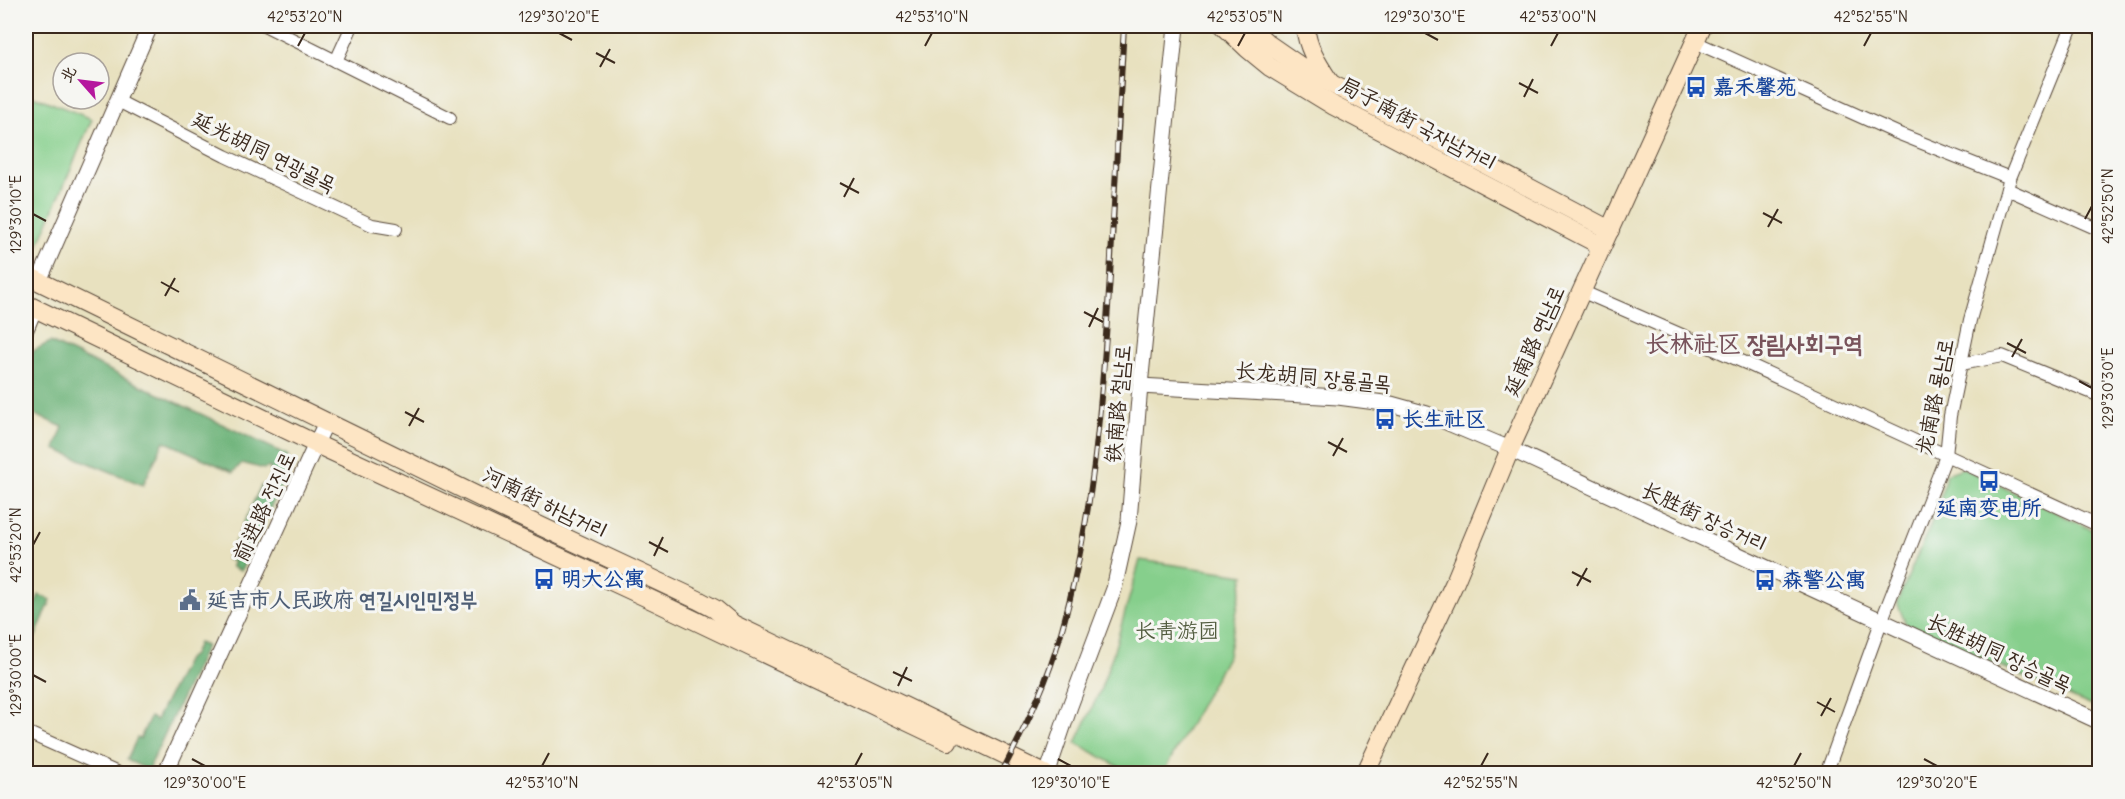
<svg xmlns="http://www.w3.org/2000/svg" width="2125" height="799" font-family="Delius,'LXGW WenKai TC','Poor Story',sans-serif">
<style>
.green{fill:#86cf8c;stroke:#607c55;stroke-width:1.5}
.forest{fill:#6cb278;stroke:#546e4b;stroke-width:1.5}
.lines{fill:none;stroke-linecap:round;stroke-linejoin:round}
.minor-casing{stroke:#554536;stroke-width:14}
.tertiary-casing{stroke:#554536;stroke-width:17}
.secondary-casing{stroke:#554536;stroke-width:20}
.minor{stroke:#fff;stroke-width:12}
.tertiary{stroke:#fff;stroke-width:15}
.secondary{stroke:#fde5c4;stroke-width:18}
.rail-casing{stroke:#3b2a1e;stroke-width:6}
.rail{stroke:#f6f6f2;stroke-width:4;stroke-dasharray:11;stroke-linecap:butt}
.ticks{fill:none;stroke:#3b2a1e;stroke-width:2}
.labels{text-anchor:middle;stroke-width:6;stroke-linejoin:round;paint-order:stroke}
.transit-label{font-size:21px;font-weight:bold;fill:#164399;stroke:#f6f6f2;text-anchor:start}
.street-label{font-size:21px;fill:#3b2a1e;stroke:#f6f6f2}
.service-label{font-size:21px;font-weight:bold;fill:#4e5e75;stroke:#f6f6f2;text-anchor:start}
.park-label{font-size:21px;fill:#525c3f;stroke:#f6f6f2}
.quarter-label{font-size:24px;font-weight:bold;fill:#78535b;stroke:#f6f6f2}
.neatline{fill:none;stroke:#3b2a1e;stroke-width:2}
.ticks-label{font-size:15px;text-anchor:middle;fill:#3b2a1e}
</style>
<rect width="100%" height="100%" fill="#f6f6f2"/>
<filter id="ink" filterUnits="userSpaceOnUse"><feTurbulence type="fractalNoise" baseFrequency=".0167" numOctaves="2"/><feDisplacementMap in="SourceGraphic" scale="12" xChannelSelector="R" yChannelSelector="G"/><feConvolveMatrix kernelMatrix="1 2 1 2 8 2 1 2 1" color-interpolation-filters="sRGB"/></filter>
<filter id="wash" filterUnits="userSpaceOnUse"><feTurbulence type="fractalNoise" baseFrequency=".008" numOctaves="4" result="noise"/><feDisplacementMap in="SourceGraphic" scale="24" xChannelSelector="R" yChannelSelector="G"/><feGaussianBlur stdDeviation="1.35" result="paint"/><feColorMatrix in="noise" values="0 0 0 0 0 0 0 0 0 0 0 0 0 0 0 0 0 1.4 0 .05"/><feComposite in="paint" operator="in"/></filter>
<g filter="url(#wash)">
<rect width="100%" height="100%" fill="#e8e1bf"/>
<g class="green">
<path d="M 26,93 L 92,119 L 38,246 L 31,248 L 26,246 Z"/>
<path d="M 1963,468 L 2099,533 L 2099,709 L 1906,625 L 1897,602 L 1939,505 L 1946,474 Z"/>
<path d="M 1140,560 L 1244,575 L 1228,655 L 1163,773 L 1130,773 L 1076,743 L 1100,691 L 1113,654 Z"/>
</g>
<g class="forest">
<path d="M 50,342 L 287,455 L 287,473 L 241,571 L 231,567 L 234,562 L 227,559 L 261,486 L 272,483 L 270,467 L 264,469 L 242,463 L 233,472 L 164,441 L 143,485 L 55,449 L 63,427 L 26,411 L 26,369 L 33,351 Z"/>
<path d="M 39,595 L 51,600 L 33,642 L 26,639 L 26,627 Z"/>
<path d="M 198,643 L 206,646 L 148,770 L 127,760 L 137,738 L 140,739 L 150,717 L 156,720 L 187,659 L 193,655 Z"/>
</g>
</g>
<g filter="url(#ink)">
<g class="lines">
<defs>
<g id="minor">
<path d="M 266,26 L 450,118"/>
<path d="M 2089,26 L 2100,30"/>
<path d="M 1695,42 L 1897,133 L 2010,178"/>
<path d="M 336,61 L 352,26"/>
<path d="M 118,101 L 225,156 L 372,225 L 396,229"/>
<path d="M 2007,189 L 2100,230"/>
<path d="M 1581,291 L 1748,364 L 2100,526"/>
<path d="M 26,333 L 36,309"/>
<path d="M 1961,364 L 2002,356 L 2100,396"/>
<path d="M 26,732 L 120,774"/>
<path d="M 1826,774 L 1881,622 L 1946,456 L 1950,416 L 1970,320 L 2010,178 L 2072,26"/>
</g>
<g id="tertiary">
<path d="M 39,281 L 150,26"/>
<path d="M 1140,386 L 1338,397 L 1391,404 L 1427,414 L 1510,449 L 2100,722"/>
<path d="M 165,774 L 326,422"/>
<path d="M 1047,774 L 1070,706 L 1114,589 L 1129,521 L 1140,386 L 1176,26"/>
</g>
<g id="secondary">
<path d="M 1224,26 L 1248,49 L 1270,67 L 1334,106 L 1602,246"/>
<path d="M 1248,26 L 1268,44 L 1307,71 L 1610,230"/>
<path d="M 1305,26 C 1307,47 1317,63 1329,81"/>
<path d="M 26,275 L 506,510 L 698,600 L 715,609 L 733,624 L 1045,774"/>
<path d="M 26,304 L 316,444 L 652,600 L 948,741"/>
<path d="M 1365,774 L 1455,582 L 1510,449 L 1702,26"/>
</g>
</defs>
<use href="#minor" class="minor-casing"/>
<use href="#tertiary" class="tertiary-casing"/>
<use href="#secondary" class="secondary-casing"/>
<use href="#minor" class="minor"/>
<use href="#tertiary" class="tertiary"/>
<use href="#secondary" class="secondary"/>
<defs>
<path id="rail" d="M 1001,774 C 1021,735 1042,694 1055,653 C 1093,531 1102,403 1110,276 C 1114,192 1119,109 1124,26"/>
</defs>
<use href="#rail" class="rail-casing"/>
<use href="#rail" class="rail"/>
</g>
</g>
<path class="ticks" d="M 559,33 L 572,40M 1425,33 L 1438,40M 298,46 L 305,33M 925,46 L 932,33M 1238,46 L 1245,33M 1551,46 L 1558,33M 1864,46 L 1871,33M 596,53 L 615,63M 600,67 L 610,49M 1519,83 L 1538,93M 1524,97 L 1533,79M 840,183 L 859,193M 844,197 L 854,178M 1763,213 L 1782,223M 33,214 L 46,221M 2085,219 L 2092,206M 1768,227 L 1778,209M 161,282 L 179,292M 165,296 L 175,278M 1084,312 L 1103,322M 1089,327 L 1098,308M 2007,343 L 2026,353M 2012,357 L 2022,339M 2079,381 L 2092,388M 405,412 L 424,422M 409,426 L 419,408M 1328,442 L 1347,452M 1333,456 L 1343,438M 649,542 L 668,552M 33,545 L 40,532M 654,556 L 663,537M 1572,572 L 1591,582M 1577,586 L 1587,568M 893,672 L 912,681M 33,675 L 46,682M 898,686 L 907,667M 1817,702 L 1835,712M 1821,716 L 1831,698M 192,759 L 205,766M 1058,759 L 1071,766M 1924,759 L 1937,766M 542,766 L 549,753M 855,766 L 862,753M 1481,766 L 1488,753M 1794,766 L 1801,753"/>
<defs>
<symbol id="bus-bare" viewBox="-9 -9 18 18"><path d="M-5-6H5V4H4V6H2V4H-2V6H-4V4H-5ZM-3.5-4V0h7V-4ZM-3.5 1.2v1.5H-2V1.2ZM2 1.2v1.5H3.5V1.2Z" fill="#1a4fb4" stroke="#f6f6f2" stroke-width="2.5" paint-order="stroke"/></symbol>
<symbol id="civic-bare" viewBox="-9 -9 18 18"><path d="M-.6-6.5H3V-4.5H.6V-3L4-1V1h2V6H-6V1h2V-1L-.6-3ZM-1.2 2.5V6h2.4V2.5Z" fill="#5c6f8a" stroke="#f6f6f2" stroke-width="2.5" paint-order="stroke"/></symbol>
</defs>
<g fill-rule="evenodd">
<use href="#bus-bare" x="1681" y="72" width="30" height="30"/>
<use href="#bus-bare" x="1370" y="404" width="30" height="30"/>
<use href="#bus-bare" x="1974" y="466" width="30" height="30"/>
<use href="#bus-bare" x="529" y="564" width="30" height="30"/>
<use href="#bus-bare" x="1750" y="565" width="30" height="30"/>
<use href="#civic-bare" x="175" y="585" width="30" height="30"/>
</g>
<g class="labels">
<g class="transit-label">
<text x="1713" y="94">嘉禾馨苑</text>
<text x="1402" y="426">长生社区</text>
<text x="1989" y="515" text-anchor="middle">延南变电所</text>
<text x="561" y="586">明大公寓</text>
<text x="1782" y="587">森警公寓</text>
</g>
<g class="street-label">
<text transform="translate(1418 124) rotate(28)" y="7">局子南街 국자남거리</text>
<text transform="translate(264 152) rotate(26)" y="7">延光胡同 연광골목</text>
<text transform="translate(1534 341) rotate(-66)" y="7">延南路 연남로</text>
<text transform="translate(1313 377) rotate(5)" y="7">长龙胡同 장룡골목</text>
<text transform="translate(1935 397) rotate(-79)" y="7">龙南路 룡남로</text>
<text transform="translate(1118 404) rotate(-85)" y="7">铁南路 철남로</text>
<text transform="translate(545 503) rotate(26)" y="7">河南街 하남거리</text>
<text transform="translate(264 507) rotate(-65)" y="7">前进路 전진로</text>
<text transform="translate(1704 517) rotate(25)" y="7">长胜街 장승거리</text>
<text transform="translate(1999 653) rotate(25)" y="7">长胜胡同 장승골목</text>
</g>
<g class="service-label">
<text x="207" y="607">延吉市人民政府 연길시인민정부</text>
</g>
<g class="park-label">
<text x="1177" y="638">长青游园</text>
</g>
<g class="quarter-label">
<text x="1754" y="352">长林社区 장림사회구역</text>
</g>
</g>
<rect width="2125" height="799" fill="none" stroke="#f6f6f2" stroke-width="66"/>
<g transform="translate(81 81) rotate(298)"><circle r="28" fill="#f6f6f2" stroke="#aba49d" stroke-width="1.5"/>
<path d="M0-4.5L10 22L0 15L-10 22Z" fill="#b5179e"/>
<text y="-9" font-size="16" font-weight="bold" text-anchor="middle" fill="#3b2a1e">北</text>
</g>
<rect x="33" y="33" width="2059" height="733" class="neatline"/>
<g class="ticks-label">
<text x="305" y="22">42°53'20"N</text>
<text x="559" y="22">129°30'20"E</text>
<text x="932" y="22">42°53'10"N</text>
<text x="1245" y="22">42°53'05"N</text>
<text x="1425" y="22">129°30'30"E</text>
<text x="1558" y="22">42°53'00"N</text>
<text x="1871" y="22">42°52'55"N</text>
<text transform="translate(2108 206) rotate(-90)" y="5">42°52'50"N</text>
<text transform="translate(16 214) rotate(-90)" y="5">129°30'10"E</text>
<text transform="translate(2108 388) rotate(-90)" y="5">129°30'30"E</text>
<text transform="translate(16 545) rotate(-90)" y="5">42°53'20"N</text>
<text transform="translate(16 675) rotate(-90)" y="5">129°30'00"E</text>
<text x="205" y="788">129°30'00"E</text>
<text x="542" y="788">42°53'10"N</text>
<text x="855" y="788">42°53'05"N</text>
<text x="1071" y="788">129°30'10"E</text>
<text x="1481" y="788">42°52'55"N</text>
<text x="1794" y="788">42°52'50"N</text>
<text x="1937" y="788">129°30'20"E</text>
</g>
</svg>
